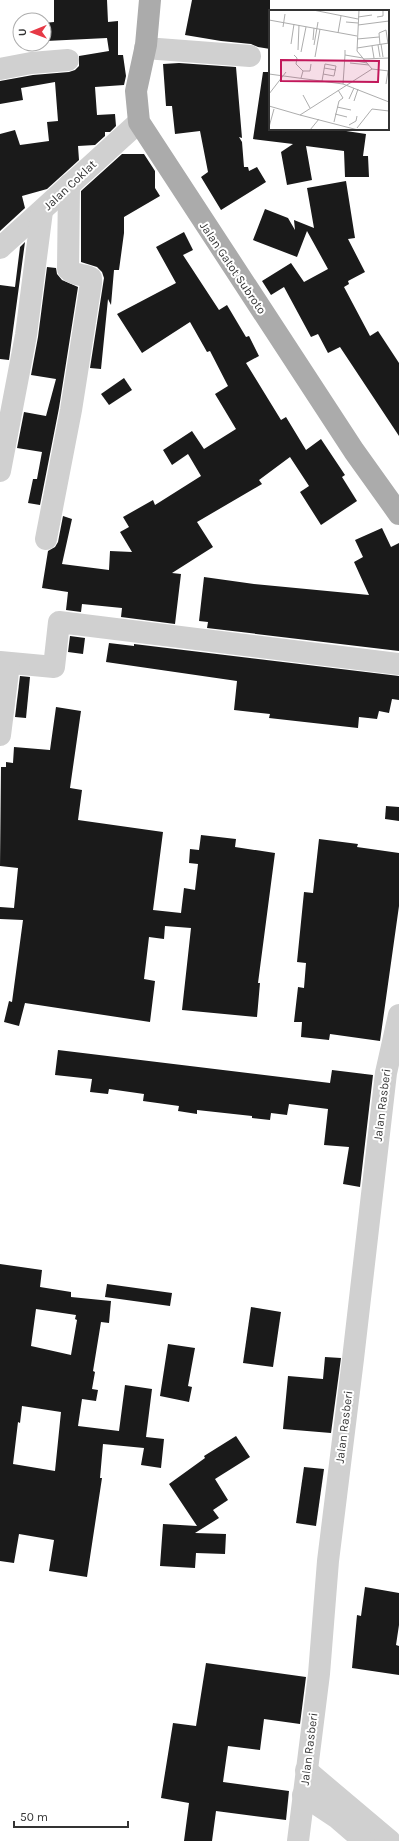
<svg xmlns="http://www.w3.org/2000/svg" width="399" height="1841" font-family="Karla,sans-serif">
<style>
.building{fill:#1a1a1a;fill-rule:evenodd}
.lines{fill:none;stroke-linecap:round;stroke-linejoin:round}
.minor{stroke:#d0d0d0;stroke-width:22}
.major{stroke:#ababab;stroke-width:22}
.labels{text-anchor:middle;stroke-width:4;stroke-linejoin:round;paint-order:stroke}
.street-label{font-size:12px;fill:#333;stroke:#fff}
.inset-road{fill:none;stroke:#adadad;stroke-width:1}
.view{fill:#c2185b;fill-opacity:0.15;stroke:#c2185b;stroke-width:2}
.inset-edge{fill:none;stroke:#333;stroke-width:2}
</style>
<rect width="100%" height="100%" fill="#fff"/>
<g class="building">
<path d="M 54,0 L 107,0 L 108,22 L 118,21 L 118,55 L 123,55 L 126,76 L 124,85 L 95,87 L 97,115 L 115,114 L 116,126 L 110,132 L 105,132 L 105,136 L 95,145 L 78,146 L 79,160 L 47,189 L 22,196 L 25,208 L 0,231 L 0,134 L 15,130 L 20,145 L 49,141 L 47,122 L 58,121 L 55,82 L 21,88 L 23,100 L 0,104 L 0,81 L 33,75 L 69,72 L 75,70 L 79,66 L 79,56 L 109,51 L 107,38 L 46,41 L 46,38 L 44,38 L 44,23 L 54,22 Z"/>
<path d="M 192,0 L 270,0 L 270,49 L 258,47 L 251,44 L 221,41 L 185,35 Z"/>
<path d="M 179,63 L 236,67 L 242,138 L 239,137 L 242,142 L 244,167 L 248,167 L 249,171 L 257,167 L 266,182 L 221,210 L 201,177 L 208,172 L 200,131 L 175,134 L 172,106 L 166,106 L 163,64 Z"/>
<path d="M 263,72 L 270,72 L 270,129 L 333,129 L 366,134 L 363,156 L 368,156 L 369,177 L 345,177 L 344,151 L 306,146 L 312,180 L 287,185 L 281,152 L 293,144 L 253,139 Z"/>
<path d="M 122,154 L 144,154 L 155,171 L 155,188 L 160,196 L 124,217 L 124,233 L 119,270 L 114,270 L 111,305 L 108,299 L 101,369 L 90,368 L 104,278 L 102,272 L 97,267 L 81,262 L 81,191 Z"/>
<path d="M 346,181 L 355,238 L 348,239 L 365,272 L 348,281 L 349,284 L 344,287 L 370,336 L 378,331 L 399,363 L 399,436 L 340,347 L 328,353 L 318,334 L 311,337 L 284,287 L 271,295 L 262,281 L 291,263 L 304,282 L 328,269 L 307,231 L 297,257 L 253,240 L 265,209 L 288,218 L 295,230 L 294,220 L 314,228 L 307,188 Z"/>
<path d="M 184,232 L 193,250 L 183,255 L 219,310 L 227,305 L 246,337 L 249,336 L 259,356 L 246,363 L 281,420 L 286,417 L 306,450 L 321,439 L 345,475 L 342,477 L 357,501 L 321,525 L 300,492 L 309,486 L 290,457 L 259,480 L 262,484 L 197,522 L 213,547 L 172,573 L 181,574 L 175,624 L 121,617 L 122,608 L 82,604 L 81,612 L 66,610 L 68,592 L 42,588 L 48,551 L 55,547 L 58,542 L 63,516 L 72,519 L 62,564 L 109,570 L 110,551 L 132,552 L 120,532 L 129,527 L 123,517 L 153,500 L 155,505 L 201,476 L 188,454 L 172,465 L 163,450 L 192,431 L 204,449 L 236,429 L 215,394 L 228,386 L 210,351 L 207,352 L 190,322 L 142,353 L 117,314 L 176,283 L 156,247 Z"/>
<path d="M 25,242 L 9,360 L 0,359 L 0,285 L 15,287 L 20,247 Z"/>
<path d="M 47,267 L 56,268 L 57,274 L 62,280 L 78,287 L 59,408 L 40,505 L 28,503 L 33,479 L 37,479 L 42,452 L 17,448 L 24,412 L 46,416 L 56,379 L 31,375 L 38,337 Z"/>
<path d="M 124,378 L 132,390 L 109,405 L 101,394 Z"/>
<path d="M 382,528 L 391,547 L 399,543 L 399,651 L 207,628 L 208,622 L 199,621 L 204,577 L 254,584 L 369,595 L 354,562 L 363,557 L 355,540 Z"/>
<path d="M 70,636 L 85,638 L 83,654 L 68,652 Z"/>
<path d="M 109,643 L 134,646 L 134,644 L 399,676 L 399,700 L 392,699 L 389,713 L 379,711 L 377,719 L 359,717 L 358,728 L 269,718 L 270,714 L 234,710 L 237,681 L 106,662 Z"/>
<path d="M 20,676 L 30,677 L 26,718 L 15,717 Z"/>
<path d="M 56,707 L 81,711 L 70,788 L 82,790 L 78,820 L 163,832 L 153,910 L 181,913 L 184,888 L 195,890 L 198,864 L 189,863 L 190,849 L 199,850 L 201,835 L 236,839 L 235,847 L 275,853 L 258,983 L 260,983 L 257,1017 L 182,1010 L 191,928 L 165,926 L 164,939 L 149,937 L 144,979 L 155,981 L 150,1022 L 25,1003 L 19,1026 L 4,1022 L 9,1001 L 12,1002 L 23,920 L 0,919 L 0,907 L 14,908 L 18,868 L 0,866 L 1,767 L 6,767 L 6,762 L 13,763 L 14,747 L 50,750 Z"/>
<path d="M 386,806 L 399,807 L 399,821 L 385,819 Z"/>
<path d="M 319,839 L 358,844 L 357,847 L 399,853 L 399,906 L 380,1041 L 330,1034 L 329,1040 L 301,1037 L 302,1022 L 294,1022 L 298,987 L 304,988 L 306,963 L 297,962 L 304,892 L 313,893 Z"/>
<path d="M 58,1050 L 330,1083 L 332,1070 L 373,1075 L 360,1187 L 343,1184 L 349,1147 L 324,1145 L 328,1109 L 289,1104 L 287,1115 L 271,1113 L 270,1120 L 252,1118 L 252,1116 L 197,1110 L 197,1114 L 178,1111 L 179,1106 L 143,1101 L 144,1094 L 109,1089 L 108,1094 L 90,1092 L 92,1079 L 55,1075 Z"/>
<path d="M 0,1264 L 42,1270 L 40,1287 L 71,1292 L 71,1297 L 111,1301 L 109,1323 L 101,1322 L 93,1371 L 95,1372 L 92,1389 L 98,1390 L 96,1401 L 82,1399 L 78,1426 L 119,1431 L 125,1385 L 152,1389 L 146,1437 L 164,1439 L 161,1468 L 141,1465 L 144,1448 L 103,1444 L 100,1478 L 102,1478 L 87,1577 L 49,1571 L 54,1540 L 19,1534 L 14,1563 L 0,1561 ZM 36,1309 L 76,1315 L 75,1319 L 77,1320 L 71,1355 L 31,1346 ZM 22,1406 L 61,1412 L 55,1471 L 13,1464 L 18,1422 L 20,1423 Z"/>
<path d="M 107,1284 L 172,1293 L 170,1306 L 105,1297 Z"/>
<path d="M 251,1307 L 281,1312 L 273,1367 L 243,1363 Z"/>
<path d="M 168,1344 L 195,1348 L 188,1386 L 192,1387 L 189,1402 L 160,1396 Z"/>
<path d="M 325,1357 L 341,1358 L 331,1433 L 283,1429 L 288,1376 L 323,1379 Z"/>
<path d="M 236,1436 L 250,1457 L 215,1479 L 228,1500 L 213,1510 L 219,1518 L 195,1533 L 226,1534 L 225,1554 L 196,1553 L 195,1568 L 160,1566 L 163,1524 L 197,1526 L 169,1484 L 205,1458 L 204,1456 Z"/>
<path d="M 304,1467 L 324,1469 L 316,1526 L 296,1523 Z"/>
<path d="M 365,1587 L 399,1593 L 399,1625 L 396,1645 L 399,1646 L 399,1675 L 352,1668 L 357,1615 L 361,1616 Z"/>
<path d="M 206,1663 L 306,1677 L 300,1724 L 264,1719 L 260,1750 L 228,1746 L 223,1782 L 289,1791 L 286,1820 L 216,1811 L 212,1841 L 184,1841 L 189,1803 L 161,1798 L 173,1723 L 196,1726 Z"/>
</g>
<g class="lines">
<g class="minor">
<path d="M 145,48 L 250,56"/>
<path d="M 0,69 L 31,63 L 68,60"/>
<path d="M 0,248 L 139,122"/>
<path d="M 0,471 L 26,335 L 42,211"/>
<path d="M 46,539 L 71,410 L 91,283 L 91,278 C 84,274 74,276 68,269 L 69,185"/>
<path d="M 0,662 L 54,667 L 59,622 L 399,664"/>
<path d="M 0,735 L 9,664"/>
<path d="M 306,1770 L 390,1841"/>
<path d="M 303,1795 L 336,1817 L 364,1841"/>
<path d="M 298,1841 L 319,1674 L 328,1561 L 353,1359 L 386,1073 L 399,1015"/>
</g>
<path class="major" d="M 150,0 L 146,45 L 136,91 L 139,122 L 354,451 L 399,514"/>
</g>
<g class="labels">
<g class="street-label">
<text transform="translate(70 185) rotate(-43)" y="4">Jalan Coklat</text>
<text transform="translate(233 268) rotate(56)" y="4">Jalan Gatot Subroto</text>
<text transform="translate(382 1105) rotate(-83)" y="4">Jalan Rasberi</text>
<text transform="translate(344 1427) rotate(-83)" y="4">Jalan Rasberi</text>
<text transform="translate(309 1749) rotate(-83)" y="4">Jalan Rasberi</text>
</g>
</g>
<g transform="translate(269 10)">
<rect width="120" height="120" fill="#fff"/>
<path class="inset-road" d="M 44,0 L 89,9M 90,0 L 88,41 L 103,59M 89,7 L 103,5M 108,7 L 114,6 L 114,0M 0,10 L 88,26M 77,12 L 89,13M 89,15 L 120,11M 14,17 L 16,4M 69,23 L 72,6M 88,29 L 110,27M 44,30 L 45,18M 22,34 L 25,14M 112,34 L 114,47M 45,35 L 49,12M 109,35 L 111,47M 111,35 L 110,23 L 117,20 L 119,34M 103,36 L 105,48M 88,38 L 120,33M 29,40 L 30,15M 76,40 L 76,45 L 94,48M 32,42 L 37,17M 25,45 L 28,48 L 27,54 L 34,61 L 32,68M 46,47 L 51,19M 94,49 L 120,48M 82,50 L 98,53M 81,53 L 100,55M 55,58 L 67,60M 34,61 L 41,61 L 42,54M 0,64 L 74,74 L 120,92M 54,64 L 65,66 L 67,56 L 56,54M 53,71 L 56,54M 74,74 L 76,45M 117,74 L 119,61M 0,84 L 17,62M 34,85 L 41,98M 80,89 L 85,78M 85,91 L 89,79M 0,96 L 31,105 L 103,59 L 120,61M 68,97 L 82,100M 66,104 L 78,107M 31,105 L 89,120M 65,112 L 70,91 L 74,88 L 69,80M 80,115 L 87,111 L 88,106M 0,117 L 5,99M 88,118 L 103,99 L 120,101M 41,120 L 50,109"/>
<path class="view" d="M 12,50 L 110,51 L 109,72 L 12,71 Z"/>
<rect width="120" height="120" class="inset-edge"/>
</g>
<g transform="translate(32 32) rotate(269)"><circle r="19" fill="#ffffff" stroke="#adadad"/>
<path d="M0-3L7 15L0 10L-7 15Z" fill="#e63946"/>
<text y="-6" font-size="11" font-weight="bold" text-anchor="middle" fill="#333333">U</text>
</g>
<path d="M14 1821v6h114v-6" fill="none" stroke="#333333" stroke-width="2"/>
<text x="20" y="1821" font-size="12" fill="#333333" stroke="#ffffff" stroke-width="3" paint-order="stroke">50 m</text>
</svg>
